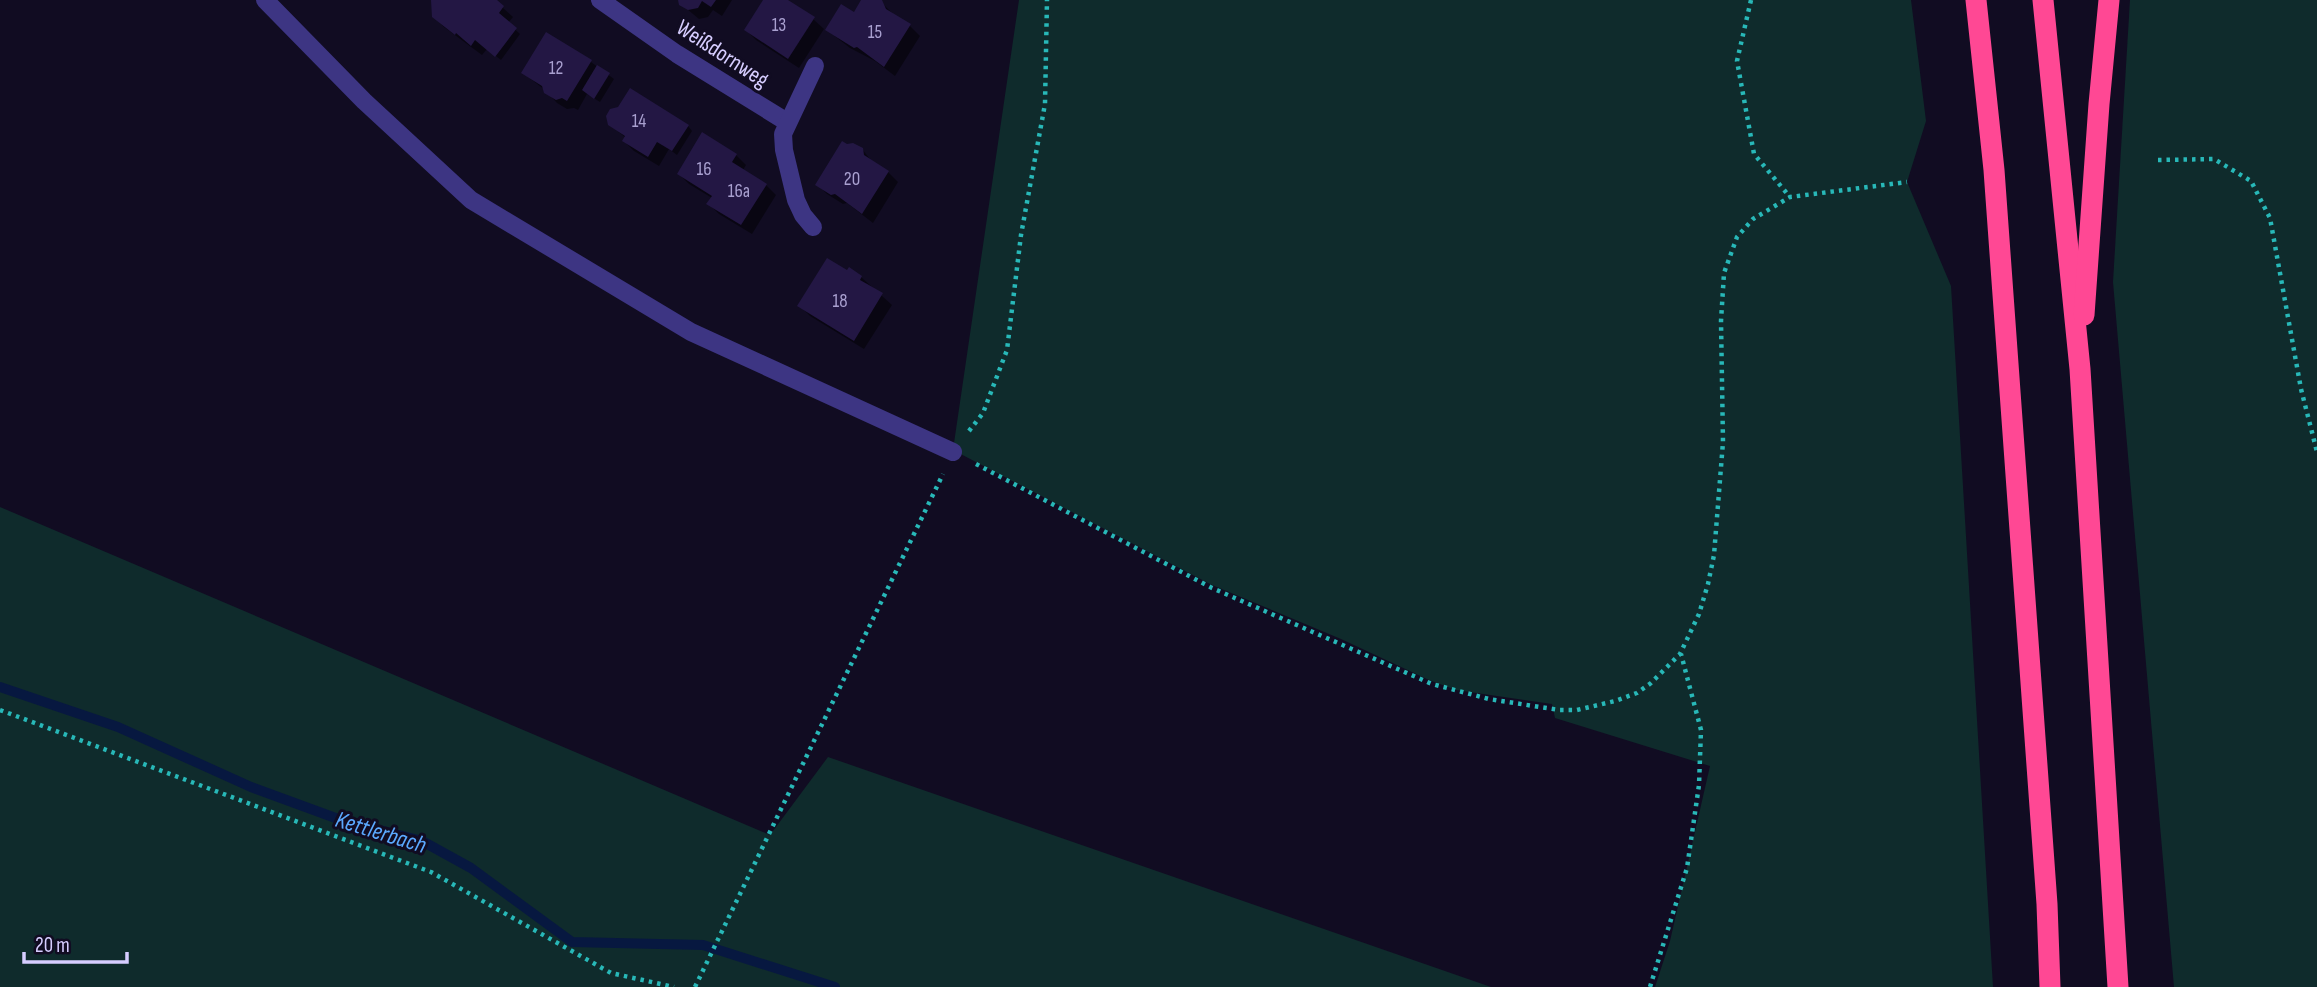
<svg xmlns="http://www.w3.org/2000/svg" width="2317" height="987" font-family="'Sofia Sans Condensed',sans-serif">
<style>
.green{fill:#0f2b2c}
.shadow{fill:#0007}
.lines{fill:none;stroke-linecap:round;stroke-linejoin:round}
.stream{stroke:#071840;stroke-width:10}
.building{fill:#231744}
.path{stroke:#28b8b8;stroke-width:4.5;stroke-dasharray:3.5 5;stroke-linecap:butt}
.minor{stroke:#3d3583;stroke-width:18}
.highway{stroke:#ff4894;stroke-width:21}
.labels{text-anchor:middle;stroke-width:6;stroke-linejoin:round;paint-order:stroke}
.number-label{font-size:19px;fill:#a9a0d0}
.street-label{font-size:23px;fill:#d6cdff;stroke:#110c22}
.water-label{font-size:24px;font-style:italic;fill:#5ba9ff;stroke:#110c22}
</style>
<rect width="100%" height="100%" fill="#110c22"/>
<g class="green">
<path d="M 1019,0 L 1911,0 L 1926,121 L 1907,182 L 1951,286 L 1993,987 L 1655,987 L 1670,941 L 1710,766 L 1555,718 L 1552,704 L 1456,690 L 1429,680 L 1341,639 L 1212,585 L 953,450 Z"/>
<path d="M 2130,0 L 2317,0 L 2317,987 L 2174,987 L 2113,282 Z"/>
<path d="M 0,507 L 770,835 L 828,757 L 1491,987 L 0,987 Z"/>
</g>
<g class="shadow">
<path d="M 432,0 L 494,0 L 513,17 L 508,23 L 520,34 L 501,60 L 487,49 L 482,55 L 444,27 L 433,16 Z"/>
<path d="M 680,0 L 732,0 L 722,16 L 713,10 L 708,17 L 699,19 L 681,4 Z"/>
<path d="M 765,0 L 784,0 L 813,19 L 824,29 L 799,68 L 756,40 L 746,30 Z"/>
<path d="M 863,0 L 879,0 L 895,16 L 910,26 L 920,36 L 895,76 L 875,61 L 850,48 L 827,30 L 854,15 Z"/>
<path d="M 591,62 L 614,79 L 600,102 L 587,94 L 578,110 L 574,108 L 567,109 L 557,103 L 545,90 L 523,73 Z"/>
<path d="M 609,124 L 688,126 L 692,131 L 677,155 L 669,149 L 659,166 L 634,151 L 624,141 L 626,138 Z"/>
<path d="M 862,149 L 873,163 L 888,172 L 898,182 L 873,223 L 847,203 L 843,204 L 827,194 L 817,184 Z"/>
<path d="M 736,155 L 746,165 L 743,170 L 766,185 L 776,195 L 752,234 L 719,214 L 709,204 L 712,198 L 689,184 L 679,174 Z"/>
<path d="M 847,272 L 861,277 L 892,305 L 864,349 L 810,316 L 799,305 Z"/>
</g>
<g class="lines">
<path class="stream" d="M 0,687 L 118,727 L 251,787 L 341,820 L 422,841 L 471,868 L 572,942 L 703,945 L 835,987"/>
</g>
<g class="building">
<path d="M 431,0 L 497,0 L 504,6 L 499,13 L 517,28 L 495,57 L 475,40 L 471,46 L 456,33 L 455,35 L 432,17 Z"/>
<path d="M 678,0 L 716,0 L 711,7 L 702,1 L 698,8 L 688,10 L 679,5 Z"/>
<path d="M 763,0 L 788,0 L 815,17 L 788,59 L 744,30 Z"/>
<path d="M 861,0 L 882,0 L 886,9 L 911,24 L 884,67 L 857,47 L 854,48 L 825,30 L 841,4 L 854,12 Z"/>
<path d="M 546,32 L 592,60 L 567,101 L 562,98 L 556,100 L 544,93 L 542,86 L 521,73 Z"/>
<path d="M 597,65 L 610,73 L 594,99 L 582,90 Z"/>
<path d="M 630,88 L 689,125 L 672,151 L 657,142 L 648,157 L 622,141 L 625,136 L 608,125 L 606,116 L 610,109 L 618,107 Z"/>
<path d="M 702,132 L 737,154 L 732,162 L 767,184 L 741,225 L 706,204 L 712,196 L 677,174 Z"/>
<path d="M 842,141 L 847,144 L 853,143 L 863,148 L 864,155 L 889,171 L 862,214 L 835,194 L 831,195 L 815,185 Z"/>
<path d="M 827,258 L 847,270 L 849,267 L 862,276 L 860,280 L 883,293 L 854,341 L 797,306 Z"/>
</g>
<g class="lines">
<g class="path">
<path d="M 1751,0 L 1737,61 L 1754,154 L 1790,197"/>
<path d="M 2158,160 L 2214,159 L 2251,181 L 2270,218 L 2301,389 L 2317,452"/>
<path d="M 969,431 L 983,413 L 1007,350 L 1021,235 L 1045,104 L 1047,0"/>
<path d="M 976,464 L 1212,588 L 1432,684 L 1489,699 L 1559,710 L 1577,710 L 1615,701 L 1637,693 L 1651,683 L 1680,654 L 1699,614 L 1708,584 L 1714,555 L 1723,442 L 1721,321 L 1724,273 L 1737,237 L 1753,219 L 1790,197 L 1907,182"/>
<path d="M 0,710 L 431,872 L 611,973 L 674,987"/>
<path d="M 695,987 L 943,474"/>
<path d="M 1650,987 L 1687,868 L 1699,785 L 1701,730 L 1681,654"/>
</g>
<g class="minor">
<path d="M 265,0 L 364,101 L 471,200 L 691,332 L 953,452"/>
<path d="M 600,0 L 677,54 L 787,122"/>
<path d="M 813,227 L 803,215 L 796,200 L 784,150 L 783,134 L 815,66"/>
</g>
<g class="highway">
<path d="M 1976,0 L 1994,170 L 2047,904 L 2050,987"/>
<path d="M 2043,0 L 2080,369 L 2118,987"/>
<path d="M 2084,315 L 2099,104 L 2109,0"/>
</g>
</g>
<g class="labels">
<g class="number-label">
<text x="779" y="31">13</text>
<text x="875" y="38">15</text>
<text x="556" y="74">12</text>
<text x="639" y="127">14</text>
<text x="704" y="175">16</text>
<text x="852" y="185">20</text>
<text x="739" y="197">16a</text>
<text x="840" y="307">18</text>
</g>
<g class="street-label">
<text transform="translate(723 53) rotate(33)" y="8">Weißdornweg</text>
</g>
<g class="water-label">
<text transform="translate(381 832) rotate(17)" y="8">Kettlerbach</text>
</g>
</g>
<path d="M24 952v10h103v-10" fill="none" stroke="#d6cdff" stroke-width="3.5"/>
<text x="35" y="952" font-size="21" fill="#d6cdff" stroke="#110c22" stroke-width="5" paint-order="stroke">20 m</text>
</svg>
